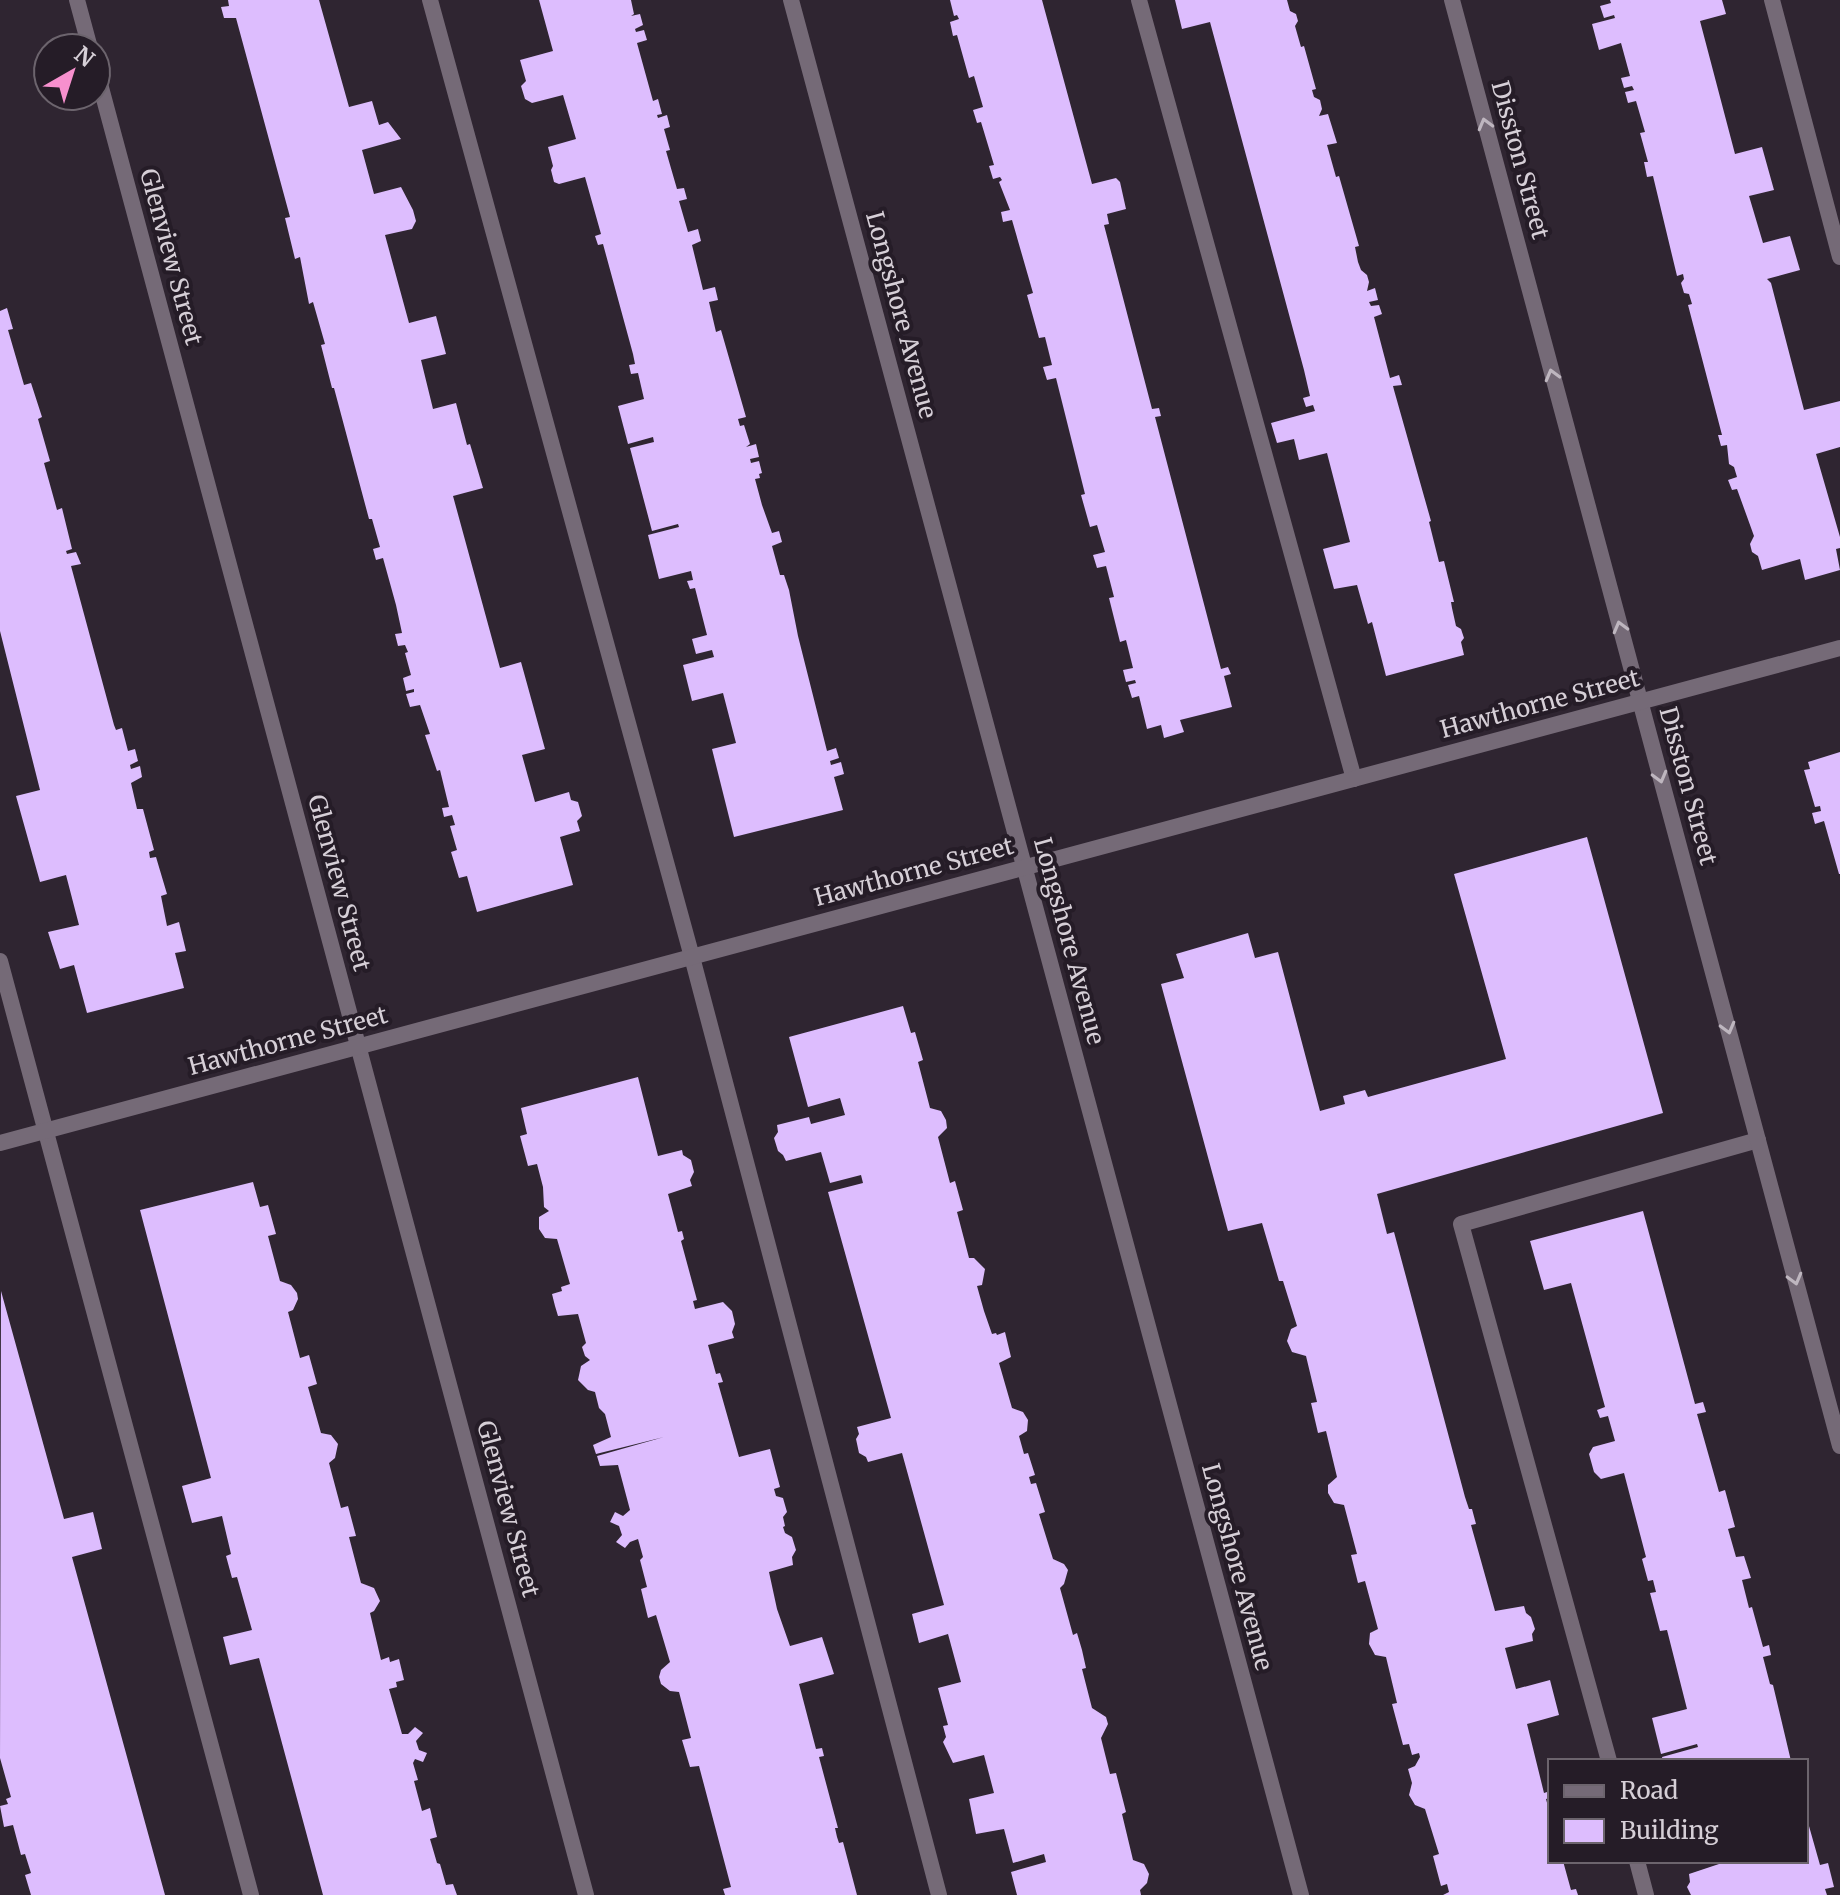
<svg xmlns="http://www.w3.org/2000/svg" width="1840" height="1895" font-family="Merriweather,serif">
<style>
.building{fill:#ddbdfe}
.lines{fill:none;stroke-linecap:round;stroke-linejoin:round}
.lane{stroke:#756a77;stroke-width:16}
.street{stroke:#756a77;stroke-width:16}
.oneway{stroke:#beb6bf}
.labels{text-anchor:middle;stroke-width:8;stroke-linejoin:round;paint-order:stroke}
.street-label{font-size:24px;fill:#d6cfd7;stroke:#251c27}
</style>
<rect width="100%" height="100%" fill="#2f2531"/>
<g class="building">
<path d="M 228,0 L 319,0 L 349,107 L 372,101 L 379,125 L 388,122 L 401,139 L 362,150 L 374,194 L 401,187 L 413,210 L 416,221 L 412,229 L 385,235 L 409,323 L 436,316 L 446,354 L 421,360 L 433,409 L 456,403 L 467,445 L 470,444 L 483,488 L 453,496 L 500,668 L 521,662 L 545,749 L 522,755 L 535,802 L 569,792 L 571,800 L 578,802 L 582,816 L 577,821 L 580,831 L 560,837 L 573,885 L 477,912 L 467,876 L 459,878 L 451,852 L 457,850 L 450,826 L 455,825 L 452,815 L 444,817 L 442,808 L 449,807 L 440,770 L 437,771 L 425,735 L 430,734 L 420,705 L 410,707 L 406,694 L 414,692 L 414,689 L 406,691 L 403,678 L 411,675 L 405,653 L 408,652 L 405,645 L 398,646 L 395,634 L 402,633 L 396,605 L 383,558 L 376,560 L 373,549 L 380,547 L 372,519 L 369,519 L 334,388 L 332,388 L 321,345 L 325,344 L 313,302 L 309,304 L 300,257 L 295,259 L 285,218 L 290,217 L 236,18 L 224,18 L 221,7 L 229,6 Z"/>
<path d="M 539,0 L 631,0 L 634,14 L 631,16 L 640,14 L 643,25 L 635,29 L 636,32 L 644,30 L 647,40 L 637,43 L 653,101 L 658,99 L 662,114 L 657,115 L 658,118 L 667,115 L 670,127 L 664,129 L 670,150 L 666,151 L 677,189 L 684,188 L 687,199 L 679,201 L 688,232 L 698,229 L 701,241 L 692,245 L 703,290 L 715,287 L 718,300 L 709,302 L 716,332 L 721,330 L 746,417 L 738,419 L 740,426 L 744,425 L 750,444 L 746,447 L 756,444 L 759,457 L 750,459 L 751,463 L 759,461 L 762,473 L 759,474 L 760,478 L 755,479 L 762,505 L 772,533 L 779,531 L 782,542 L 772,546 L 780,575 L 784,575 L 789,590 L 798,636 L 827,751 L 836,748 L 839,758 L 830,761 L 831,765 L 841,762 L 844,774 L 834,777 L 843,810 L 734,837 L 712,749 L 736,743 L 723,693 L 692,701 L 683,665 L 714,657 L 712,650 L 696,654 L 692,639 L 707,635 L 695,588 L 690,589 L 687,581 L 693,580 L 691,571 L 659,579 L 648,535 L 679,527 L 678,524 L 652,531 L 630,448 L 654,442 L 653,437 L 628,444 L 618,406 L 644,399 L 638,373 L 631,374 L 629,365 L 635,364 L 633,354 L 603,244 L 598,245 L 595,236 L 601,234 L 585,177 L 559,184 L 554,182 L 551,170 L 553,166 L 548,147 L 576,139 L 563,95 L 532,103 L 525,99 L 521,86 L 526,81 L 520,60 L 553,51 Z"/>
<path d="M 950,0 L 1042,0 L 1092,184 L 1116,178 L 1120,182 L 1126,209 L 1107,214 L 1109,224 L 1104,225 L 1152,409 L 1159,408 L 1161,416 L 1155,417 L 1221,669 L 1228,667 L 1231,674 L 1224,676 L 1232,707 L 1180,720 L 1184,732 L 1164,738 L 1161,725 L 1147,729 L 1139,696 L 1132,698 L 1128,685 L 1136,683 L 1135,680 L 1126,682 L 1123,670 L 1133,668 L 1126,640 L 1120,642 L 1109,598 L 1114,597 L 1106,566 L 1097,568 L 1093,555 L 1105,552 L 1097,525 L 1090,527 L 1081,495 L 1085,494 L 1056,378 L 1047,380 L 1043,367 L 1052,365 L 1045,337 L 1039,338 L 1027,295 L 1033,293 L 1012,220 L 1003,222 L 1001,212 L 1010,210 L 999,182 L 1002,180 L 1000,177 L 993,179 L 989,166 L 994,165 L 981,122 L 977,123 L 973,110 L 983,107 L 974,76 L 969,78 L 957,35 L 953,36 L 950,22 L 959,19 L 957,15 L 954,16 Z"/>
<path d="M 1175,0 L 1287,0 L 1290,11 L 1296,14 L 1298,21 L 1295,26 L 1301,47 L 1304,46 L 1316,89 L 1312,90 L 1314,97 L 1320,100 L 1322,109 L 1319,116 L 1328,114 L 1337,143 L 1327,145 L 1336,177 L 1339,176 L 1359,246 L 1355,247 L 1358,262 L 1361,270 L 1367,275 L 1369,282 L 1367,291 L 1375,288 L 1378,300 L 1369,302 L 1371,306 L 1379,305 L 1382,314 L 1374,317 L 1390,378 L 1399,375 L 1402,385 L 1393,386 L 1394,390 L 1431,521 L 1429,522 L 1439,562 L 1444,561 L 1454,602 L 1451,602 L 1452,608 L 1456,626 L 1461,629 L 1464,638 L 1461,642 L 1464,655 L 1386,676 L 1372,622 L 1368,624 L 1357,585 L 1334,589 L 1323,549 L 1350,542 L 1327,453 L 1299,460 L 1294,439 L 1277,443 L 1271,423 L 1315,411 L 1313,405 L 1306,407 L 1303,398 L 1310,396 L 1304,370 L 1210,22 L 1182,29 Z"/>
<path d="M 1610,0 L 1722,0 L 1726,14 L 1700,21 L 1735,154 L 1762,147 L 1774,190 L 1749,196 L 1763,243 L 1790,236 L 1800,270 L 1767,279 L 1771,283 L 1804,410 L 1840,401 L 1840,447 L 1816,454 L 1840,537 L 1840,548 L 1836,549 L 1840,570 L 1805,580 L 1800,559 L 1762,570 L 1758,556 L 1752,552 L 1750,544 L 1754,536 L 1737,489 L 1732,490 L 1728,480 L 1737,477 L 1734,467 L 1729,464 L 1727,445 L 1721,446 L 1718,435 L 1722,435 L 1688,305 L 1692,304 L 1689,294 L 1684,293 L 1681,283 L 1684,279 L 1683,274 L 1677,276 L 1653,176 L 1647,177 L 1644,162 L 1648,162 L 1640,133 L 1645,132 L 1636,101 L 1628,103 L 1625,92 L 1634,90 L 1632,86 L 1624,88 L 1621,78 L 1630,76 L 1621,43 L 1599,50 L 1592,24 L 1615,18 L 1614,15 L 1604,18 L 1600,6 L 1611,3 Z"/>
<path d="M 7,308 L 13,329 L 8,330 L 24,385 L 31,383 L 42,417 L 38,419 L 50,461 L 44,463 L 57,510 L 62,508 L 72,549 L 66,551 L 67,554 L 76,552 L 81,564 L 71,566 L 114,725 L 116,730 L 122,728 L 128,751 L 135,749 L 138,761 L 130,765 L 131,769 L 140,766 L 142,777 L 131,783 L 137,809 L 143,809 L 154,850 L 149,852 L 150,858 L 156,857 L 167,894 L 161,896 L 167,926 L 179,922 L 186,951 L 175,953 L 184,988 L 87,1013 L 74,965 L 60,969 L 48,932 L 79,925 L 66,875 L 40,882 L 16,796 L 40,790 L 0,631 L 0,311 Z"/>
<path d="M 1840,752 L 1840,874 L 1839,874 L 1824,821 L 1815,824 L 1812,813 L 1821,811 L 1820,806 L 1815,807 L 1804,770 L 1810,769 L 1808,762 Z"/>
<path d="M 1587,837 L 1663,1113 L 1377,1194 L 1387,1234 L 1394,1232 L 1465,1497 L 1469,1509 L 1472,1509 L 1476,1524 L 1471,1525 L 1495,1611 L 1524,1606 L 1526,1613 L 1531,1617 L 1535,1629 L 1532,1634 L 1533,1641 L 1505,1648 L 1516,1689 L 1550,1680 L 1559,1715 L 1527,1724 L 1544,1793 L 1550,1791 L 1550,1798 L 1546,1799 L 1550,1814 L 1550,1861 L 1563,1861 L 1571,1890 L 1576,1889 L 1578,1895 L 1443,1895 L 1449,1892 L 1447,1884 L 1441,1886 L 1433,1856 L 1439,1854 L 1425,1809 L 1415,1805 L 1409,1795 L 1412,1783 L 1408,1769 L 1415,1766 L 1420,1757 L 1419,1753 L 1412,1755 L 1409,1744 L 1403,1745 L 1392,1704 L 1397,1703 L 1386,1657 L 1375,1655 L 1369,1644 L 1370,1633 L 1378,1629 L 1365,1581 L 1358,1583 L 1351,1555 L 1357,1554 L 1344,1505 L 1334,1503 L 1328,1493 L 1328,1485 L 1337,1477 L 1326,1431 L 1318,1433 L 1311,1403 L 1317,1402 L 1306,1356 L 1292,1352 L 1287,1341 L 1291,1329 L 1297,1326 L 1283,1281 L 1279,1281 L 1262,1223 L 1228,1231 L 1161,984 L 1184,978 L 1176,954 L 1248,933 L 1255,958 L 1278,952 L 1320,1111 L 1345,1104 L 1343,1096 L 1365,1090 L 1368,1097 L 1506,1059 L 1454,874 Z"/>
<path d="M 903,1006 L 911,1033 L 915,1032 L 923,1060 L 918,1062 L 930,1108 L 941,1111 L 946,1120 L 947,1128 L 938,1137 L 950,1183 L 955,1181 L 963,1210 L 957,1212 L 969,1258 L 974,1258 L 985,1269 L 982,1285 L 977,1286 L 984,1311 L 992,1334 L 996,1333 L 997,1335 L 1005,1332 L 1011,1357 L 999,1363 L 1012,1408 L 1023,1412 L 1028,1420 L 1027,1431 L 1019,1436 L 1024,1454 L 1028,1453 L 1035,1475 L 1029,1477 L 1031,1484 L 1036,1483 L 1045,1512 L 1039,1514 L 1053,1559 L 1064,1564 L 1068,1570 L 1064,1584 L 1060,1588 L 1073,1635 L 1077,1633 L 1082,1650 L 1086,1668 L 1082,1669 L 1092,1708 L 1106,1717 L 1108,1724 L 1101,1738 L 1110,1774 L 1116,1773 L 1126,1812 L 1122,1814 L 1133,1860 L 1144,1864 L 1149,1874 L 1147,1883 L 1140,1890 L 1141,1895 L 1017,1895 L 1011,1872 L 1046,1862 L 1044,1854 L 1013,1863 L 1004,1829 L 976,1834 L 969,1799 L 994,1793 L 984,1755 L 953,1763 L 943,1742 L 946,1737 L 943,1726 L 948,1725 L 938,1688 L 961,1682 L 948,1634 L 919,1643 L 912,1614 L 944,1605 L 902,1453 L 868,1462 L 866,1457 L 859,1453 L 856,1439 L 859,1434 L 857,1427 L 891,1418 L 828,1192 L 863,1183 L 861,1175 L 830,1183 L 821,1152 L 786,1161 L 783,1155 L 778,1151 L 774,1138 L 778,1132 L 777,1125 L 809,1117 L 811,1124 L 845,1115 L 840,1098 L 808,1107 L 789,1037 Z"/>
<path d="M 638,1077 L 658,1156 L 682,1150 L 683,1155 L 691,1160 L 694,1172 L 690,1180 L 692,1186 L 668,1194 L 678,1232 L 682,1231 L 684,1239 L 681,1241 L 697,1300 L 693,1301 L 695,1309 L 723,1302 L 732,1311 L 735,1324 L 732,1332 L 734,1338 L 708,1345 L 716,1374 L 720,1373 L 723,1382 L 718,1383 L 739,1457 L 770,1449 L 780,1487 L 774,1489 L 776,1496 L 783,1498 L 787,1512 L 783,1517 L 785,1526 L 783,1527 L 785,1533 L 792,1537 L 796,1550 L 792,1557 L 793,1565 L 769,1572 L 777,1609 L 790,1646 L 822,1637 L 834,1674 L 799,1684 L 816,1749 L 822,1748 L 824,1756 L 819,1757 L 838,1828 L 835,1828 L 837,1837 L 839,1843 L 843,1842 L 857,1895 L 725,1895 L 723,1889 L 731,1887 L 699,1766 L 690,1767 L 682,1740 L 691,1738 L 679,1692 L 670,1691 L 661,1684 L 659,1677 L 661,1670 L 670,1662 L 656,1615 L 648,1618 L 641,1589 L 647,1587 L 640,1560 L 643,1557 L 638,1539 L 630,1542 L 625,1548 L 616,1542 L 622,1535 L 619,1526 L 610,1522 L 615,1512 L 623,1516 L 630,1510 L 618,1465 L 600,1466 L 597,1456 L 664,1437 L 596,1454 L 593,1445 L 611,1437 L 605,1414 L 599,1408 L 595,1392 L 588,1390 L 578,1380 L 581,1366 L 590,1360 L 585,1356 L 582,1347 L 586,1343 L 578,1314 L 558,1316 L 555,1306 L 552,1294 L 562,1291 L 561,1287 L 570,1284 L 557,1239 L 545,1238 L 539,1229 L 539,1217 L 549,1211 L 544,1207 L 543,1187 L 537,1164 L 528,1166 L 520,1136 L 527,1134 L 521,1108 Z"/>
<path d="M 253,1182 L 260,1207 L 268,1205 L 276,1234 L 268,1236 L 280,1281 L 291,1285 L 297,1293 L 298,1299 L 293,1310 L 288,1312 L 300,1358 L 309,1355 L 317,1384 L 308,1387 L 321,1433 L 331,1435 L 338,1444 L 335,1458 L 329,1463 L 341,1508 L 348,1506 L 356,1536 L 349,1537 L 361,1583 L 374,1588 L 380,1601 L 374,1611 L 370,1613 L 381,1660 L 389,1657 L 390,1662 L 399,1659 L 404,1680 L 396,1682 L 397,1687 L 389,1689 L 402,1734 L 408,1734 L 415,1727 L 423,1733 L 416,1741 L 419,1750 L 427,1753 L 423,1762 L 415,1759 L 413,1763 L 418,1780 L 414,1781 L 422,1811 L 430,1808 L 437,1837 L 430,1839 L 437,1863 L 440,1864 L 446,1885 L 453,1884 L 457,1895 L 323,1895 L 259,1658 L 230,1665 L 223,1637 L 252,1630 L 237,1577 L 232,1578 L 226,1556 L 231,1554 L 222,1516 L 192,1523 L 182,1486 L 211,1478 L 140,1210 Z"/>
<path d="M 1643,1211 L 1695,1404 L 1703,1402 L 1706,1412 L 1697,1414 L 1719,1492 L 1725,1490 L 1735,1527 L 1728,1529 L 1736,1557 L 1744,1556 L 1751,1578 L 1742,1580 L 1749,1608 L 1752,1607 L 1763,1647 L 1769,1645 L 1771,1655 L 1763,1657 L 1770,1684 L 1773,1685 L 1791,1761 L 1663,1761 L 1662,1757 L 1698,1747 L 1697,1744 L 1661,1754 L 1652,1718 L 1687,1709 L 1667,1630 L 1660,1631 L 1650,1593 L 1656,1592 L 1653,1580 L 1648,1581 L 1642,1559 L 1646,1557 L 1624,1473 L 1601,1479 L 1594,1472 L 1589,1454 L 1593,1447 L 1615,1441 L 1608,1416 L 1600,1418 L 1597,1410 L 1605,1407 L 1571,1283 L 1544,1290 L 1530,1241 Z"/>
<path d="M 1,1291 L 64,1519 L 93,1512 L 102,1549 L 72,1557 L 165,1895 L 31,1895 L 25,1875 L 31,1873 L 25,1854 L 21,1855 L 13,1825 L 4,1827 L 0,1806 L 8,1804 L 6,1799 L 11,1797 L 0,1758 Z"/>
<path d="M 1807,1819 L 1820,1865 L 1828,1863 L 1834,1887 L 1825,1889 L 1827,1895 L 1691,1895 L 1687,1887 L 1690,1882 L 1689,1874 L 1728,1861 L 1806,1861 Z"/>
</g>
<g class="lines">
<g class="lane">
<path d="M 430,0 L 692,957 L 939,1895"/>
<path d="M 1139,0 L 1354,779"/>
<path d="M 1772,0 L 1840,257"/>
<path d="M 0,961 L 251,1895"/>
<path d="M 1609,1761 L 1461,1224 L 1758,1140"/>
<path d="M 1637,1861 L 1646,1895"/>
</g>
<g class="street">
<path d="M 77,0 L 90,48"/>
<path d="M 791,0 L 1301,1895"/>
<path d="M 1452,0 L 1840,1446"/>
<path d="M 96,69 L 586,1895"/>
<path d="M 0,1143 L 1840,648"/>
</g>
</g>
<defs><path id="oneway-chevron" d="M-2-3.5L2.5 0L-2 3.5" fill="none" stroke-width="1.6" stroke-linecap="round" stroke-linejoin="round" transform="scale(2)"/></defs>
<g class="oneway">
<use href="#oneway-chevron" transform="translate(1485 124) rotate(-105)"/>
<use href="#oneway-chevron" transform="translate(1552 375) rotate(-105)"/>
<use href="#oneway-chevron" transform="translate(1620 627) rotate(-105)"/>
<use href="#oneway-chevron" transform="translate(1660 777) rotate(75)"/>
<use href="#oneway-chevron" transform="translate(1728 1028) rotate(75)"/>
<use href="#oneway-chevron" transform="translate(1795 1279) rotate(75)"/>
</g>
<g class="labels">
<g class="street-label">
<text transform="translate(1520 160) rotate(75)" y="8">Disston Street</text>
<text transform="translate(171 257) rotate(75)" y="8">Glenview Street</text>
<text transform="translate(901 315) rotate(75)" y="8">Longshore Avenue</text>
<text transform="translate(1540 704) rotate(-15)" y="8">Hawthorne Street</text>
<text transform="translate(1688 786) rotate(75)" y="8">Disston Street</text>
<text transform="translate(914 872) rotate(-15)" y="8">Hawthorne Street</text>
<text transform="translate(339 883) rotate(75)" y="8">Glenview Street</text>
<text transform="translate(1069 941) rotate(75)" y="8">Longshore Avenue</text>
<text transform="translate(288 1041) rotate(-15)" y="8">Hawthorne Street</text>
<text transform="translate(508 1509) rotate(75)" y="8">Glenview Street</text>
<text transform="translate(1237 1567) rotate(75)" y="8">Longshore Avenue</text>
</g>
</g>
<rect x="1548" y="1759" width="260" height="104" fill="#251c27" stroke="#6c646d" stroke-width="2"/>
<rect x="1564" y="1785" width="40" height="12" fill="#756a77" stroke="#6c646d" stroke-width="2"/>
<text x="1620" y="1799" font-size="24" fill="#d6cfd7">Road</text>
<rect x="1564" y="1819" width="40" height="24" fill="#ddbdfe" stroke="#6c646d" stroke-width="2"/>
<text x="1620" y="1839" font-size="24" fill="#d6cfd7">Building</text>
<g transform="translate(72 72) rotate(39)"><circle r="38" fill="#251c27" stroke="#6c646d" stroke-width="2"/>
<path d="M0-6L14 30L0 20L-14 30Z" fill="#f790ce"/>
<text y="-12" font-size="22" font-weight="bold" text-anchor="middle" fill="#d6cfd7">N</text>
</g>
</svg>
